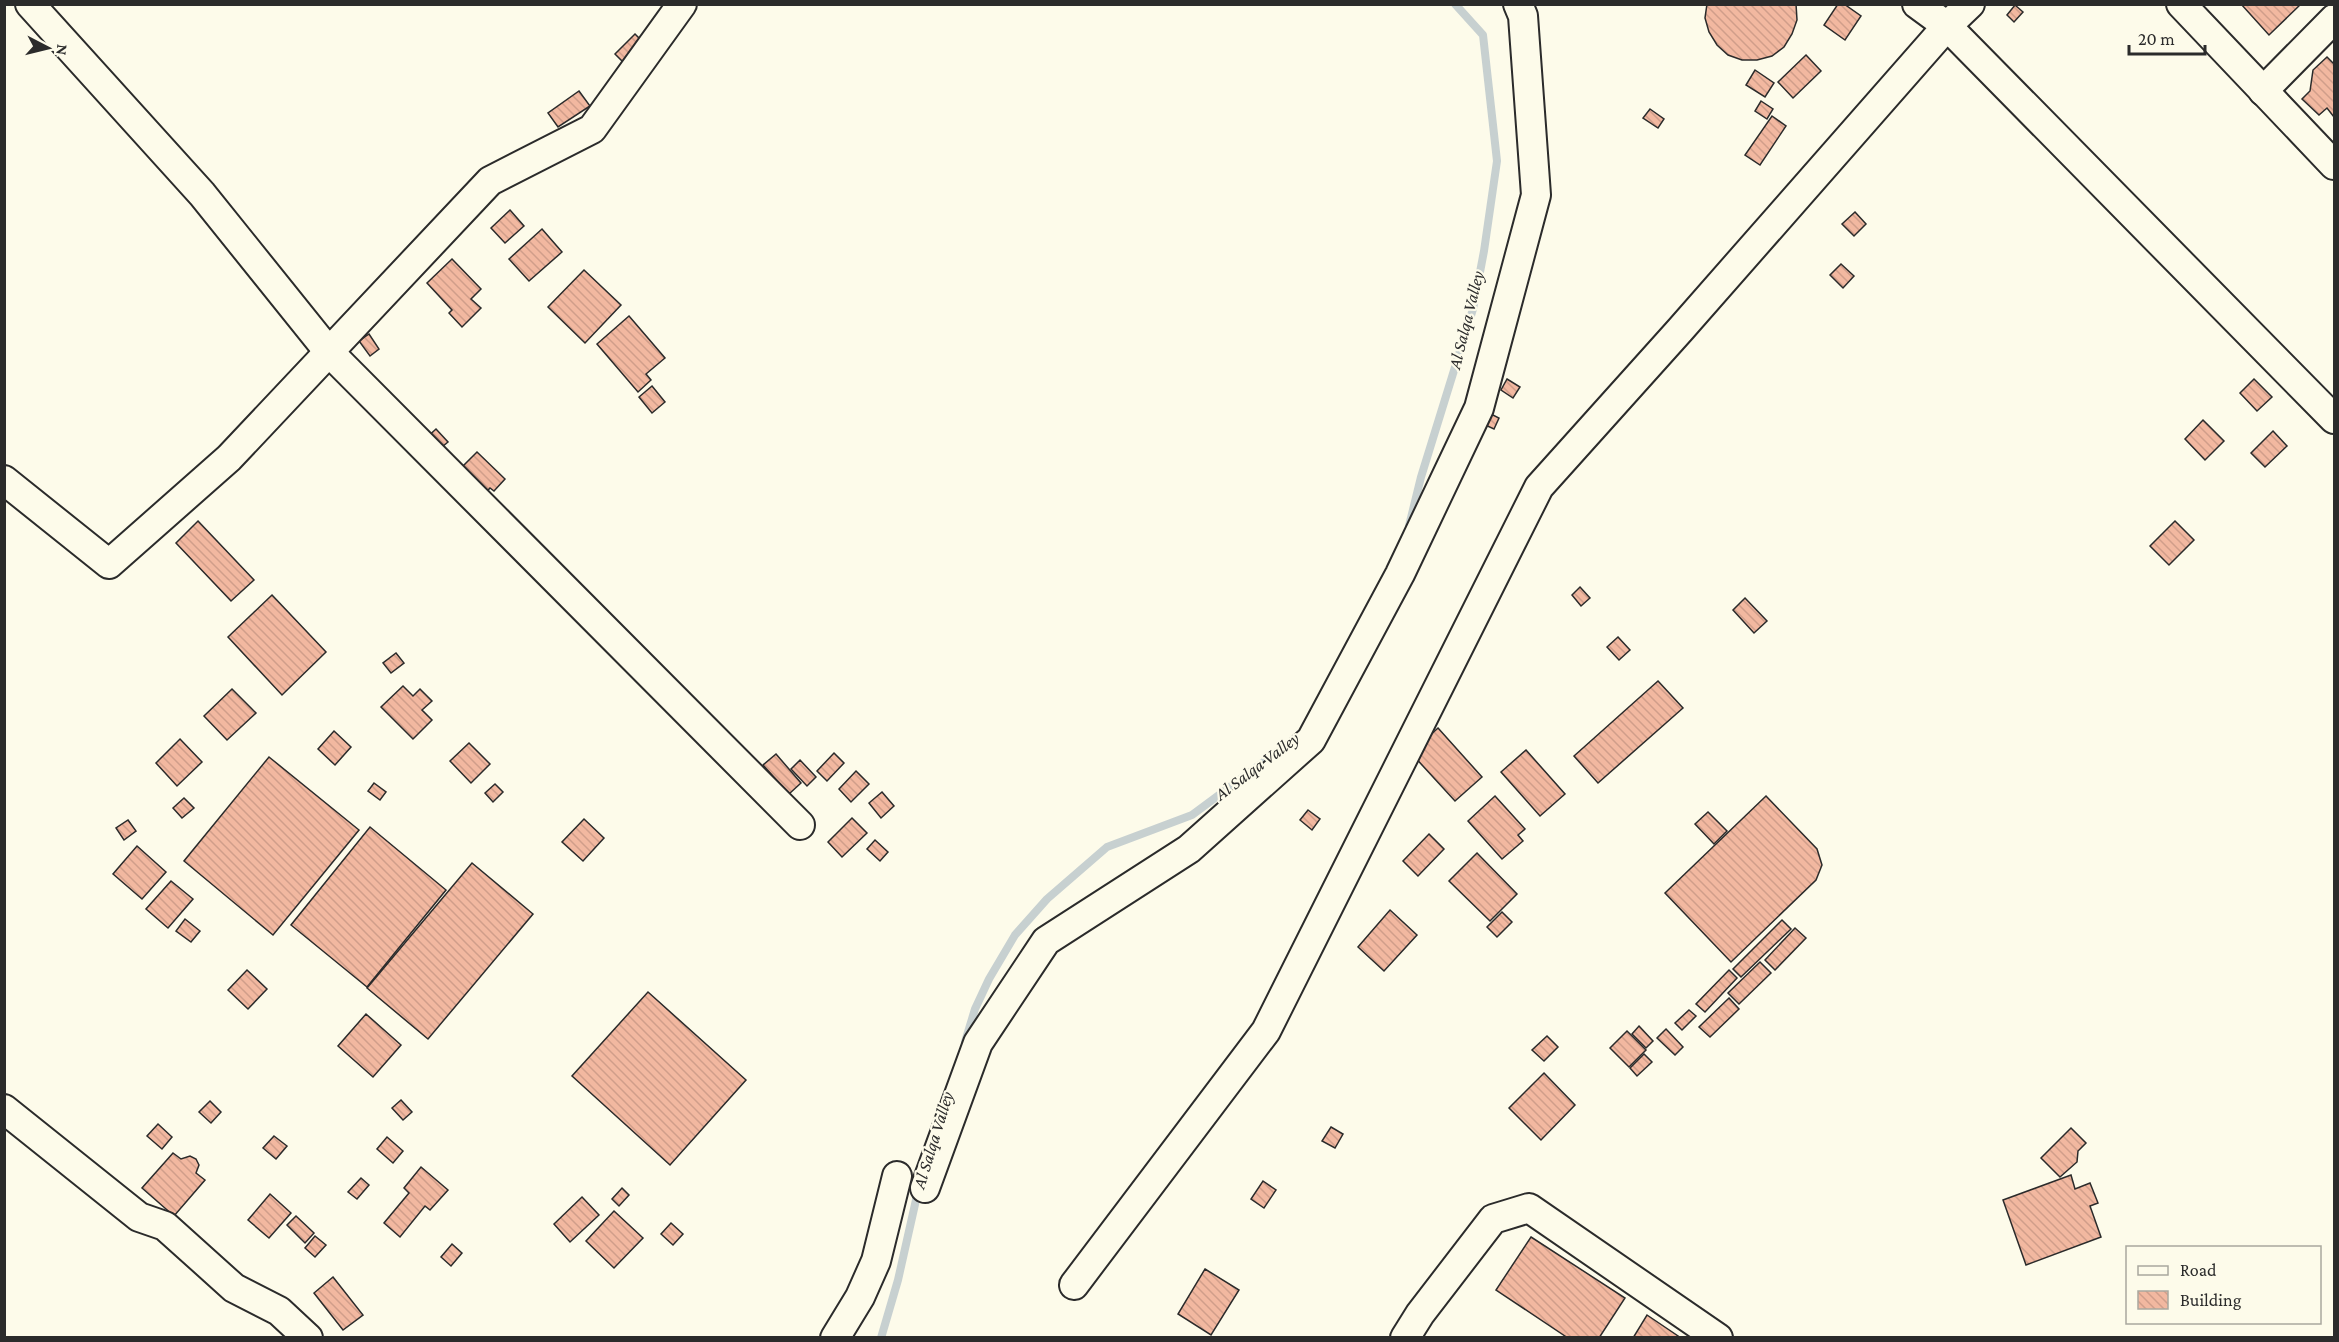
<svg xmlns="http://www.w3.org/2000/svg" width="2339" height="1342" font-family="'Crimson Pro',serif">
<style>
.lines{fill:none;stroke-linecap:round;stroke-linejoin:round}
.stream{stroke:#c7d0d0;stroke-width:8}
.building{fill:url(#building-back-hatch);stroke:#2b2b2b;stroke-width:1.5}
.minor-casing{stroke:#2b2b2b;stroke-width:32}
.minor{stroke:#fdfbea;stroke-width:28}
.labels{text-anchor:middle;stroke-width:4.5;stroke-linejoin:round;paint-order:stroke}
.water-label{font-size:18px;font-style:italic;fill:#2b2b2b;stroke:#fdfbea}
</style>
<defs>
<pattern id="building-back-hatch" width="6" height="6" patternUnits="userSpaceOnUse" patternTransform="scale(1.5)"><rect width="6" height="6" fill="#f2b8a0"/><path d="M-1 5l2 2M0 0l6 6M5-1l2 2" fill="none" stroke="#d09e8a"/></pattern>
</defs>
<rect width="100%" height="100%" fill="#fdfbea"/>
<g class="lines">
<g class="stream">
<path d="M 1409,526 L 1421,477 L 1473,309 L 1484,251 L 1497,161 L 1483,35 L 1455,4"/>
<path d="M 965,1042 L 975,1009 L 989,979 L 1015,935 L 1047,899 L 1107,847 L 1192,815 L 1285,746"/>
<path d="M 881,1338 L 898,1280 L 918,1191"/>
</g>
</g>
<g class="building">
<path d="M 1707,4 L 1796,4 L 1797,20 L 1792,34 L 1784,47 L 1772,56 L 1757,60 L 1742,60 L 1728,55 L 1717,45 L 1709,32 L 1705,18 Z"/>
<path d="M 1838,4 L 1844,4 L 1861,16 L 1845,40 L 1824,25 Z"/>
<path d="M 2241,4 L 2301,4 L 2269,35 Z"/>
<path d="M 2015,5 L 2023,12 L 2014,22 L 2007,15 Z"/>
<path d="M 635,34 L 646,45 L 626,65 L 615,54 Z"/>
<path d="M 1806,55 L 1821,71 L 1793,98 L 1778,82 Z"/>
<path d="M 2327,57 L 2334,64 L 2334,117 L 2327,108 L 2319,115 L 2302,99 L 2310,91 L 2313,70 Z"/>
<path d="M 1755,70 L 1774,83 L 1765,97 L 1746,85 Z"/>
<path d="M 579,91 L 590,106 L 558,127 L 548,113 Z"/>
<path d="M 1761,101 L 1773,109 L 1767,119 L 1755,111 Z"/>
<path d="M 1650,109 L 1664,119 L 1658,128 L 1643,118 Z"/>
<path d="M 1772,116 L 1786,126 L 1760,165 L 1745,155 Z"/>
<path d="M 510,210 L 524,226 L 505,243 L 491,228 Z"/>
<path d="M 1855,212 L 1866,224 L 1854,236 L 1842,224 Z"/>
<path d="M 542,229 L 562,252 L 529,281 L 509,259 Z"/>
<path d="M 452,259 L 481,289 L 471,299 L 481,308 L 462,327 L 449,313 L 452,310 L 427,283 Z"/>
<path d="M 1841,264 L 1854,276 L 1843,288 L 1830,275 Z"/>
<path d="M 584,270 L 621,305 L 585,343 L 548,307 Z"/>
<path d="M 629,316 L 665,358 L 646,374 L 651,380 L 638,392 L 597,344 Z"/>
<path d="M 369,334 L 379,349 L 370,356 L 359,341 Z"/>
<path d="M 1507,379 L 1520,387 L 1513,398 L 1501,390 Z"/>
<path d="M 2254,379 L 2272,397 L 2257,411 L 2240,393 Z"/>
<path d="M 652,386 L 665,402 L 652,413 L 639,397 Z"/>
<path d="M 1489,413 L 1499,418 L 1494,429 L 1483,424 Z"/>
<path d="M 2203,420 L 2224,441 L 2205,460 L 2185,439 Z"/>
<path d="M 436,429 L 448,442 L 436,452 L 425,439 Z"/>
<path d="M 2273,431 L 2287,446 L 2265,467 L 2251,453 Z"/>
<path d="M 477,452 L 505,479 L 494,491 L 490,488 L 482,497 L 456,473 Z"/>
<path d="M 198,521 L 254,580 L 231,601 L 176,543 Z"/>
<path d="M 2175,521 L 2194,540 L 2169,565 L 2150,546 Z"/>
<path d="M 1580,587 L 1590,598 L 1581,606 L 1572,595 Z"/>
<path d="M 272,595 L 326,652 L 282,695 L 228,637 Z"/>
<path d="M 1745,598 L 1767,621 L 1754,633 L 1733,610 Z"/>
<path d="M 1618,637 L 1630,650 L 1619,660 L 1607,647 Z"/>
<path d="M 396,653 L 404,663 L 391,673 L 383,663 Z"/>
<path d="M 1658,681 L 1683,708 L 1598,783 L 1574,756 Z"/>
<path d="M 403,686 L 413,696 L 420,689 L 432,701 L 422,710 L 432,720 L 413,739 L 381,707 Z"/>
<path d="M 232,689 L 256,713 L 227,740 L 204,716 Z"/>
<path d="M 1438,728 L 1482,777 L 1455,801 L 1411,753 Z"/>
<path d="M 334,731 L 351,747 L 335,765 L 318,749 Z"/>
<path d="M 180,739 L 202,762 L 177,786 L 156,763 Z"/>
<path d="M 469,743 L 490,764 L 471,783 L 450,761 Z"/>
<path d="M 1526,750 L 1565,794 L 1540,816 L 1501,772 Z"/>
<path d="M 834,753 L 844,763 L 827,781 L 817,771 Z"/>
<path d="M 776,754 L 801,783 L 789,794 L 763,765 Z"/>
<path d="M 269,757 L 359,830 L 273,935 L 184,861 Z"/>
<path d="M 800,760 L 816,777 L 807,786 L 791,769 Z"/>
<path d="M 856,771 L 869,784 L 851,802 L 839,789 Z"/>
<path d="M 374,783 L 386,792 L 380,800 L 368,791 Z"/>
<path d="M 495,784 L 503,792 L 493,802 L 485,793 Z"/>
<path d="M 882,792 L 894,806 L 881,818 L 869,803 Z"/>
<path d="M 1495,796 L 1525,829 L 1518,835 L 1523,841 L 1502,859 L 1468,821 Z"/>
<path d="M 1766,796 L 1817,849 L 1822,865 L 1816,880 L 1731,962 L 1665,893 Z"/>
<path d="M 184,798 L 194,808 L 182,818 L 173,808 Z"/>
<path d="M 1308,810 L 1320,819 L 1312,830 L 1300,820 Z"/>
<path d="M 1708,812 L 1727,831 L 1714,844 L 1695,824 Z"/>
<path d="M 852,818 L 867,833 L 842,857 L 828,842 Z"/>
<path d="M 584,819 L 604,838 L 583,861 L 562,842 Z"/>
<path d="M 128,820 L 136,831 L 124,840 L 116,828 Z"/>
<path d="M 370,827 L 446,890 L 367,987 L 291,925 Z"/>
<path d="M 1429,834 L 1444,849 L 1418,876 L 1403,861 Z"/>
<path d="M 875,840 L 888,852 L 880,861 L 867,849 Z"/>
<path d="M 137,846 L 166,872 L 142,899 L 113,874 Z"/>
<path d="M 1477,853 L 1517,894 L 1490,921 L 1449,881 Z"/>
<path d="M 472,863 L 533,914 L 428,1039 L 367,988 Z"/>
<path d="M 171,881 L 193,899 L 168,928 L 146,909 Z"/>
<path d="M 1390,910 L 1417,935 L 1384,971 L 1358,947 Z"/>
<path d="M 1502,912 L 1512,922 L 1497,937 L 1487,927 Z"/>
<path d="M 185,919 L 200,931 L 191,942 L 176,931 Z"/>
<path d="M 1782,920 L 1791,929 L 1741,977 L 1733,969 Z"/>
<path d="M 1795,928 L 1806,938 L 1775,970 L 1765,960 Z"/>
<path d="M 1760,962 L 1771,973 L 1739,1004 L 1728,993 Z"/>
<path d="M 247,970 L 267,989 L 248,1009 L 228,990 Z"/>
<path d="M 1729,970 L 1737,978 L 1705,1012 L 1696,1004 Z"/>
<path d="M 648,992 L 746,1080 L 670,1165 L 572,1076 Z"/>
<path d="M 1729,998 L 1739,1009 L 1710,1037 L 1699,1027 Z"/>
<path d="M 1689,1010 L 1696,1016 L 1682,1030 L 1675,1023 Z"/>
<path d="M 366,1014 L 401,1045 L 373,1077 L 338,1046 Z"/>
<path d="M 1639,1026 L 1653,1041 L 1646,1048 L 1632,1034 Z"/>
<path d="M 1666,1029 L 1683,1047 L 1675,1055 L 1657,1038 Z"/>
<path d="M 1627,1031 L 1646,1050 L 1629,1067 L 1610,1048 Z"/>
<path d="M 1547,1036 L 1558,1047 L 1544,1061 L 1532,1050 Z"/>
<path d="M 1644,1054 L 1652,1062 L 1637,1076 L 1630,1068 Z"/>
<path d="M 1544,1073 L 1575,1105 L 1541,1140 L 1509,1108 Z"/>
<path d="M 401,1100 L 412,1112 L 403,1120 L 392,1108 Z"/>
<path d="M 210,1101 L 221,1112 L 211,1123 L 199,1112 Z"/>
<path d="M 158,1124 L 172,1137 L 162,1149 L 147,1136 Z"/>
<path d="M 1331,1127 L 1343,1134 L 1335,1148 L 1322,1141 Z"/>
<path d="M 2071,1128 L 2086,1143 L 2078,1151 L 2077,1162 L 2060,1177 L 2041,1158 Z"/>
<path d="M 274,1136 L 287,1146 L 276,1159 L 263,1148 Z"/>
<path d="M 387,1137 L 403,1151 L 393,1163 L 377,1149 Z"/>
<path d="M 173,1153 L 181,1159 L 190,1156 L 196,1159 L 199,1165 L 196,1173 L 205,1180 L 174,1216 L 142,1188 Z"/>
<path d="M 421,1167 L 448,1190 L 430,1210 L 425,1206 L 400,1237 L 384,1223 L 409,1193 L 404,1188 Z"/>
<path d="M 2071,1175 L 2075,1189 L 2090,1183 L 2098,1203 L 2090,1206 L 2101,1237 L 2026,1265 L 2003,1200 Z"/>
<path d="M 361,1178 L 369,1185 L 357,1199 L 348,1192 Z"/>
<path d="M 1263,1181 L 1276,1190 L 1264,1208 L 1251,1199 Z"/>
<path d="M 622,1188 L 629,1195 L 619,1206 L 612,1199 Z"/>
<path d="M 270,1194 L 291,1213 L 269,1238 L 248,1220 Z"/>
<path d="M 582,1197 L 599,1215 L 570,1242 L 554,1224 Z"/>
<path d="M 614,1211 L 643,1238 L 614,1268 L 586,1241 Z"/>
<path d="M 296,1216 L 314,1233 L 305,1243 L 287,1225 Z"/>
<path d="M 671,1223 L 683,1234 L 673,1245 L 661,1234 Z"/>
<path d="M 315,1236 L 326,1245 L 315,1257 L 305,1248 Z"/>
<path d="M 1531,1237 L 1625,1298 L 1599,1338 L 1568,1338 L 1496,1290 Z"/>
<path d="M 452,1244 L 462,1253 L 451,1266 L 441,1257 Z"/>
<path d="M 1205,1269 L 1239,1290 L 1211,1335 L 1178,1314 Z"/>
<path d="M 333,1277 L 363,1315 L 343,1330 L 314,1293 Z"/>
<path d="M 1647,1315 L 1681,1338 L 1633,1338 Z"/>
</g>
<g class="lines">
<defs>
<g id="minor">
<path d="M 30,4 L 202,194 L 329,352 L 800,825"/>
<path d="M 1917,4 L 1947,26 L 2334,419"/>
<path d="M 2181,4 L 2334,165"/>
<path d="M 2263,91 L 2334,19"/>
<path d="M 4,480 L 109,564 L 229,458 L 490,181 L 592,129 L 682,4"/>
<path d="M 4,1109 L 139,1217 L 165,1226 L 234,1288 L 279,1311 L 308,1338"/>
<path d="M 925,1188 L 978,1043 L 1046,941 L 1189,849 L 1311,740 L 1400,574 L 1479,408 L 1536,195 L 1523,16 L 1518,4"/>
<path d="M 1074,1285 L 1266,1031 L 1539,487 L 1680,330 L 1947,26 L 1970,4"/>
<path d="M 835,1338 L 860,1297 L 876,1261 L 897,1176"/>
<path d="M 1405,1338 L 1420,1314 L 1493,1219 L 1529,1208 L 1718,1338"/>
</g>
</defs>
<use href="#minor" class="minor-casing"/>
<use href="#minor" class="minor"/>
</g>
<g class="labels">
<g class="water-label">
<text transform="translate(1466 320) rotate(-76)" y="6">Al Salqa Valley</text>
<text transform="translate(1257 766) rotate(-37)" y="6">Al Salqa Valley</text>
<text transform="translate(933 1140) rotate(-73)" y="6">Al Salqa Valley</text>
</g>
</g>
<rect width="2339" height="1342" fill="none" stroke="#2b2b2b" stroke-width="12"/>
<rect x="2126" y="1246" width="195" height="78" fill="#fdfbea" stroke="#a9a89e" stroke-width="1.5"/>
<rect x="2138" y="1266" width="30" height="9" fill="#fdfbea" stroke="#a9a89e" stroke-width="1.5"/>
<text x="2180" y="1276" font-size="18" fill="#2b2b2b">Road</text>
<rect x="2138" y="1291" width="30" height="18" fill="url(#building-back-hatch)" stroke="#a9a89e" stroke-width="1.5"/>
<text x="2180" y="1306" font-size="18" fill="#2b2b2b">Building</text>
<g transform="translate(48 48) rotate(97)" stroke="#fdfbea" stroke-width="4.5" paint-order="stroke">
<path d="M0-4.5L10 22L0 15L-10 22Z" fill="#2b2b2b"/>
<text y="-9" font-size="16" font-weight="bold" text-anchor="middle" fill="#2b2b2b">N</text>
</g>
<path d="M2129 45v9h76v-9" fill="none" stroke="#2b2b2b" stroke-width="3"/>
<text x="2138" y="45" font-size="18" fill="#2b2b2b" stroke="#fdfbea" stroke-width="4.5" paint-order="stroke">20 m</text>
</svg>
